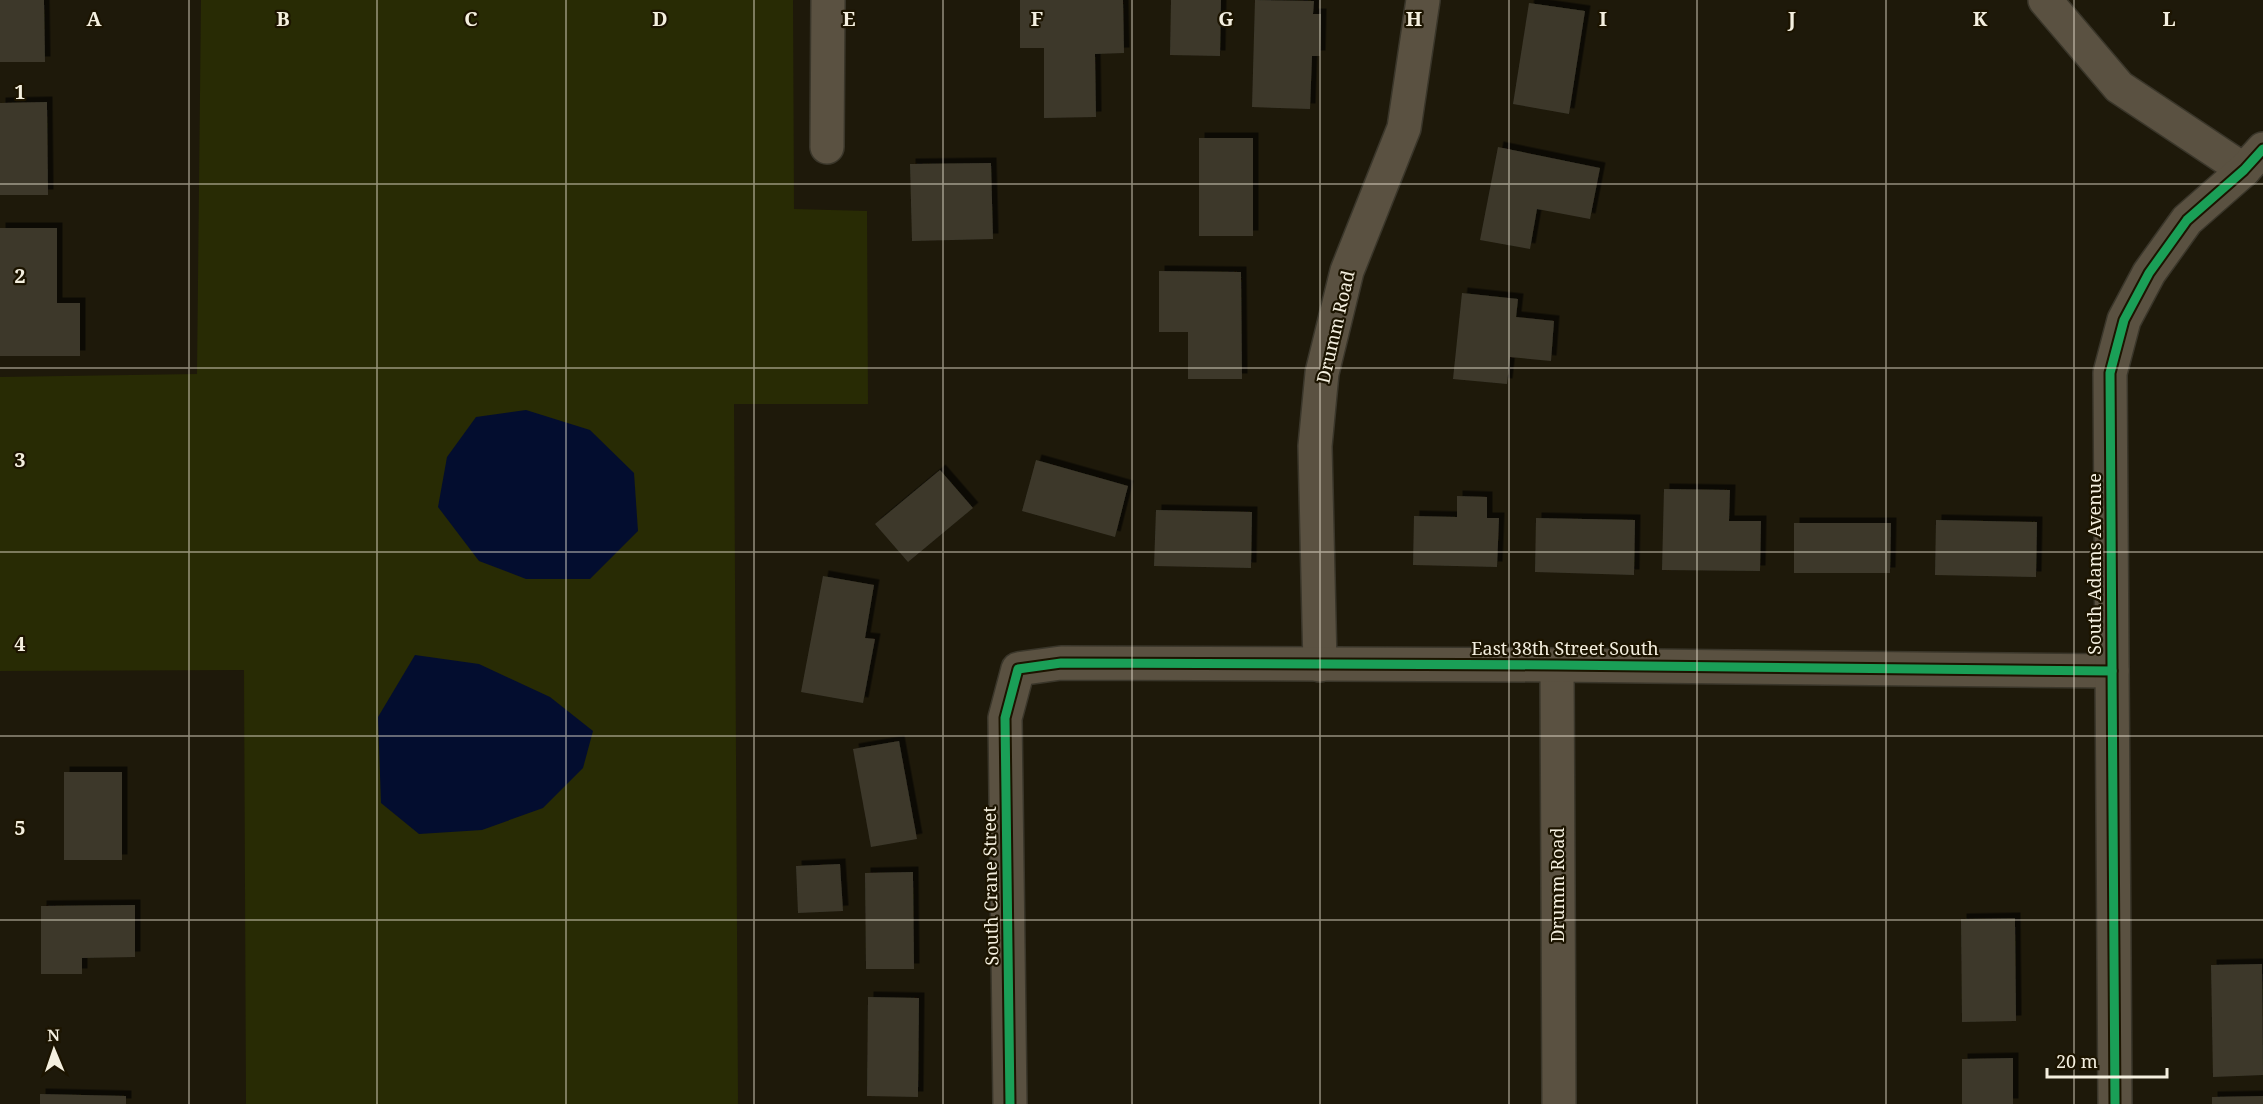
<svg xmlns="http://www.w3.org/2000/svg" width="2263" height="1104" font-family="'Noto Serif',serif">
<style>
.green{fill:#282b04}
.water{fill:#030d2f}
.building{fill:#3c382b;filter:url(#shadow)}
.lines{fill:none;stroke-linecap:round;stroke-linejoin:round}
.minor-casing{stroke:#3a362a;stroke-width:36}
.minor{stroke:#5a5141;stroke-width:33}
.cycleway-casing{stroke:#1c1400;stroke-width:13}
.cycleway{stroke:#1a9f57;stroke-width:9}
.grid{fill:none;stroke:#f4efdf;stroke-width:1.5;stroke-opacity:0.55}
.labels{text-anchor:middle;stroke-width:4.5;stroke-linejoin:round;paint-order:stroke}
.street-label{font-size:18px;fill:#f4efdf;stroke:#1c1400}
.grid-label{font-size:20px;text-anchor:middle;font-weight:bold;fill:#f4efdf;stroke:#1c1400;stroke-width:4.5;stroke-linejoin:round;paint-order:stroke}
</style>
<defs>
<filter id="shadow"><feDropShadow dx="5.5" dy="-5.5" stdDeviation="0" flood-color="#0009"/></filter>
</defs>
<rect width="100%" height="100%" fill="#1e190a"/>
<path class="green" d="M 201,0 L 793,0 L 794,209 L 867,211 L 868,404 L 734,404 L 738,1104 L 246,1104 L 244,670 L 0,671 L 0,377 L 197,374 Z"/>
<g class="water">
<path d="M 526,410 L 590,430 L 634,473 L 638,531 L 590,579 L 526,579 L 479,561 L 438,507 L 447,457 L 476,417 Z"/>
<path d="M 415,655 L 479,664 L 550,697 L 593,731 L 583,768 L 543,808 L 482,830 L 419,834 L 381,803 L 378,717 Z"/>
</g>
<g class="building">
<path d="M 0,0 L 44,0 L 45,62 L 0,62 Z"/>
<path d="M 1020,0 L 1123,0 L 1124,53 L 1095,54 L 1096,117 L 1044,118 L 1044,48 L 1020,48 Z"/>
<path d="M 1171,0 L 1221,0 L 1220,56 L 1170,55 Z"/>
<path d="M 1255,0 L 1314,1 L 1313,14 L 1321,14 L 1320,56 L 1312,56 L 1310,109 L 1252,107 Z"/>
<path d="M 1529,3 L 1585,11 L 1569,114 L 1513,104 Z"/>
<path d="M 47,102 L 48,195 L 0,195 L 0,103 Z"/>
<rect x="1199" y="138" width="54" height="98"/>
<path d="M 1498,147 L 1600,168 L 1590,219 L 1537,209 L 1530,249 L 1480,240 Z"/>
<path d="M 991,163 L 993,239 L 912,241 L 910,164 Z"/>
<path d="M 0,228 L 57,228 L 57,303 L 80,303 L 80,356 L 0,356 Z"/>
<path d="M 1159,271 L 1241,272 L 1242,379 L 1188,379 L 1188,332 L 1159,332 Z"/>
<path d="M 1462,293 L 1518,299 L 1516,317 L 1554,321 L 1551,361 L 1510,357 L 1507,384 L 1453,379 Z"/>
<path d="M 1036,460 L 1128,486 L 1115,537 L 1022,511 Z"/>
<path d="M 940,470 L 973,508 L 908,562 L 875,524 Z"/>
<path d="M 1664,489 L 1730,490 L 1729,521 L 1761,521 L 1760,571 L 1662,570 Z"/>
<path d="M 1457,496 L 1487,497 L 1487,518 L 1499,518 L 1497,567 L 1413,565 L 1414,516 L 1457,517 Z"/>
<path d="M 1156,510 L 1252,512 L 1251,568 L 1154,566 Z"/>
<path d="M 1536,518 L 1635,520 L 1634,575 L 1535,572 Z"/>
<path d="M 1936,520 L 2037,522 L 2036,577 L 1935,575 Z"/>
<path d="M 1794,523 L 1891,523 L 1890,573 L 1794,573 Z"/>
<path d="M 823,576 L 874,585 L 865,638 L 875,639 L 863,703 L 801,692 Z"/>
<path d="M 899,741 L 917,839 L 871,847 L 853,749 Z"/>
<rect x="64" y="772" width="58" height="88"/>
<path d="M 840,864 L 843,911 L 798,913 L 796,866 Z"/>
<path d="M 913,872 L 914,969 L 866,969 L 865,873 Z"/>
<path d="M 135,905 L 135,957 L 82,958 L 82,974 L 41,974 L 41,906 Z"/>
<path d="M 2015,918 L 2016,1021 L 1962,1022 L 1961,919 Z"/>
<path d="M 2262,964 L 2263,1075 L 2213,1077 L 2211,965 Z"/>
<path d="M 868,997 L 919,998 L 918,1097 L 867,1096 Z"/>
<path d="M 2013,1058 L 2013,1104 L 1962,1104 L 1962,1059 Z"/>
<path d="M 40,1094 L 126,1096 L 126,1104 L 40,1104 Z"/>
<path d="M 2263,1096 L 2263,1104 L 2212,1104 L 2212,1097 Z"/>
</g>
<g class="lines">
<defs>
<g id="minor">
<path d="M 2045,0 L 2119,87 L 2244,170"/>
<path d="M 827,147 L 828,0"/>
<path d="M 1320,665 L 1315,446 L 1322,373 L 1347,271 L 1404,128 L 1423,0"/>
<path d="M 1557,665 L 1559,1104"/>
<path d="M 1010,1104 L 1005,718 L 1018,669 L 1061,663 L 1557,665 L 2112,671"/>
<path d="M 2115,1104 L 2110,373 L 2124,320 L 2149,273 L 2187,220 L 2244,170 L 2263,149"/>
</g>
</defs>
<use href="#minor" class="minor-casing"/>
<use href="#minor" class="minor"/>
<defs>
<g id="cycleway">
<path d="M 1010,1104 L 1005,718 L 1018,669 L 1061,663 L 1557,665 L 2112,671"/>
<path d="M 2115,1104 L 2110,373 L 2124,320 L 2149,273 L 2187,220 L 2244,170 L 2263,149"/>
</g>
</defs>
<use href="#cycleway" class="cycleway-casing"/>
<use href="#cycleway" class="cycleway"/>
</g>
<path class="grid" d="M 189,0 L 189,1104M 377,0 L 377,1104M 566,0 L 566,1104M 754,0 L 754,1104M 943,0 L 943,1104M 1132,0 L 1132,1104M 1320,0 L 1320,1104M 1509,0 L 1509,1104M 1697,0 L 1697,1104M 1886,0 L 1886,1104M 2074,0 L 2074,1104M 0,184 L 2263,184M 0,368 L 2263,368M 0,552 L 2263,552M 0,736 L 2263,736M 0,920 L 2263,920"/>
<g class="labels">
<g class="street-label">
<text transform="translate(1336 327) rotate(-77)" y="6">Drumm Road</text>
<text transform="translate(2095 564) rotate(-90)" y="6">South Adams Avenue</text>
<text x="1565" y="655">East 38th Street South</text>
<text transform="translate(1558 885) rotate(-90)" y="6">Drumm Road</text>
<text transform="translate(991 886) rotate(-91)" y="6">South Crane Street</text>
</g>
</g>
<g class="grid-label">
<text x="94" y="26">A</text>
<text x="283" y="26">B</text>
<text x="471" y="26">C</text>
<text x="660" y="26">D</text>
<text x="849" y="26">E</text>
<text x="1037" y="26">F</text>
<text x="1226" y="26">G</text>
<text x="1414" y="26">H</text>
<text x="1603" y="26">I</text>
<text x="1792" y="26">J</text>
<text x="1980" y="26">K</text>
<text x="2169" y="26">L</text>
<text x="20" y="99">1</text>
<text x="20" y="283">2</text>
<text x="20" y="467">3</text>
<text x="20" y="651">4</text>
<text x="20" y="835">5</text>
</g>
<g transform="translate(54 1050) rotate(358)" stroke="#1c1400" stroke-width="4.5" paint-order="stroke">
<path d="M0-4.5L10 22L0 15L-10 22Z" fill="#f4efdf"/>
<text y="-9" font-size="16" font-weight="bold" text-anchor="middle" fill="#f4efdf">N</text>
</g>
<path d="M2047 1068v9h120v-9" fill="none" stroke="#f4efdf" stroke-width="3"/>
<text x="2056" y="1068" font-size="18" fill="#f4efdf" stroke="#1c1400" stroke-width="4.5" paint-order="stroke">20 m</text>
</svg>
